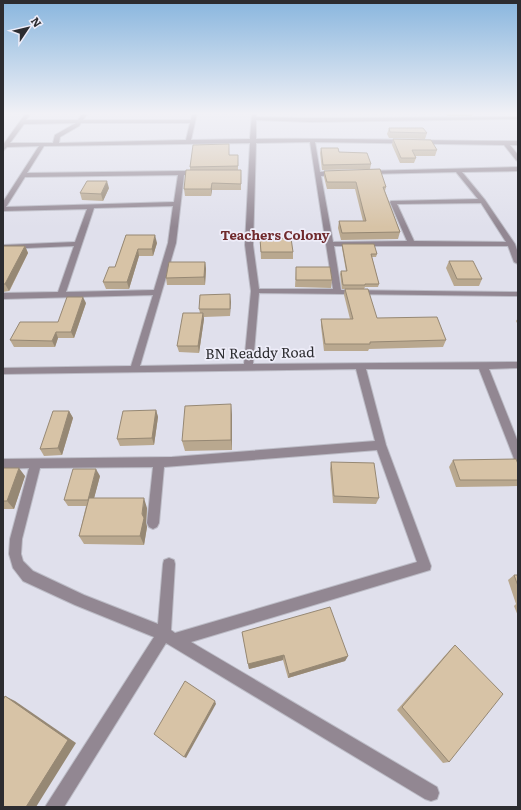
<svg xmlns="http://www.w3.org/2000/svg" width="521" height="810" font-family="Literata,serif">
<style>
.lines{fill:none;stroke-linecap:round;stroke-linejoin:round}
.minor-casing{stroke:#bcbcc6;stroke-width:2}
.minor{fill:#928792;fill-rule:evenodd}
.wall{fill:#b9a88f}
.shaded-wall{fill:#968874}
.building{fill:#d7c3a6;stroke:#968874}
.labels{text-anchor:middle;stroke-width:3.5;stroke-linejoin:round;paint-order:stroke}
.far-neighbourhood-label{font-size:13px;font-weight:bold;fill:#702a2d;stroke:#eeedf9}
.street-label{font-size:14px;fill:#2c2c30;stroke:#eeedf9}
</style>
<rect width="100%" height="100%" fill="#e0e0ec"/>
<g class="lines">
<defs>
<g id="minor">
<path d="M 3,113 L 7,113 L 3,115 Z"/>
<path d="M 26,113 L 31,113 L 26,120 L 78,120 L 83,113 L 88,113 L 83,120 L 191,120 L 192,113 L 197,113 L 191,140 L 250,139 L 252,113 L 256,113 L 256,117 L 311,118 L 518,117 L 518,119 L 311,122 L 256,120 L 256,139 C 343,138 431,141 518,141 L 518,145 L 510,145 L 518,155 L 518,161 L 516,160 L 504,145 L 315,142 L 320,172 L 336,171 L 339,173 L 336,175 L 321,176 L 333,242 L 407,241 L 390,202 L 391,201 L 478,199 L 456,172 L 368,174 L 366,173 L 366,171 L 518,167 L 518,171 L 462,172 L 485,200 L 515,244 L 518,253 L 518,264 L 514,262 L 508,246 L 334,246 L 341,290 L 518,292 L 518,296 L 259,293 L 253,364 L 518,362 L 518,368 L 489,369 L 518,442 L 518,461 L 514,459 L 513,456 L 479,369 L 366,369 L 386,445 L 431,566 L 430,570 L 191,642 L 437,787 L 439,793 L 437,799 L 431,801 L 425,799 L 166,643 L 64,807 L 45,807 L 154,637 L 75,605 L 23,581 L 13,568 L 9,554 L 10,539 L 29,468 L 3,469 L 3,459 L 172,457 L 375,441 L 356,369 L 3,374 L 3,368 L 131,366 L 153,295 L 3,299 L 3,293 L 58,292 L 74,246 L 3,249 L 3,245 L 75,242 L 87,209 L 3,211 L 3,202 L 39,146 L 7,147 L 3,151 L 3,145 ZM 76,123 L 55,135 L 53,143 L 10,143 L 24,124 ZM 81,123 L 190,123 L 186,140 L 59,143 L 60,137 L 79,126 ZM 310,142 L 333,289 L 259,289 L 253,245 L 256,143 ZM 250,143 L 245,245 L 251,291 L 244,364 L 140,366 L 176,243 L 184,175 L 198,175 L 201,173 L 198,171 L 181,171 L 27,173 L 44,146 ZM 178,175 L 174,202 L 6,207 L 25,177 ZM 481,203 L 506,242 L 414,241 L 397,204 ZM 173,206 L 168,243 L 154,290 L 66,292 L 94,208 ZM 377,450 L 417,562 L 175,633 L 171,630 L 175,564 L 174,560 L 169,558 L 164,560 L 163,564 L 158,624 L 84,595 L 33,571 L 23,561 L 21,554 L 22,539 L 40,468 L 153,467 L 147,523 L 149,527 L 153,529 L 157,527 L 159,523 L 164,467 Z"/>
</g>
</defs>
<use href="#minor" class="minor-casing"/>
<use href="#minor" class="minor"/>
</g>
<g class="wall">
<path d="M 446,113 L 473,113 L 472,116 L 447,116 Z"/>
<path d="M 389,128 L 427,133 L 425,139 L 389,138 L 387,134 Z"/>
<path d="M 393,139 L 437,150 L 435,156 L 415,156 L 416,158 L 414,163 L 400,163 L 392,145 Z"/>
<path d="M 321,148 L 339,152 L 371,164 L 370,169 L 322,170 L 320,153 Z"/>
<path d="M 229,155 L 238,155 L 238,170 L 241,170 L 241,190 L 212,190 L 211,196 L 185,196 L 184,189 L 190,170 L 190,167 Z"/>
<path d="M 324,171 L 386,187 L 385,191 L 400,232 L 398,239 L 341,240 L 338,228 L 339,221 L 363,221 L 355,189 L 327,189 L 324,177 Z"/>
<path d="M 109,188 L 103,201 L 82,200 L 80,193 Z"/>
<path d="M 126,235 L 157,243 L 153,256 L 139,256 L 129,289 L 106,289 L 103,282 L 115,267 Z"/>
<path d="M 260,239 L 293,252 L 293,259 L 261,259 Z"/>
<path d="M 342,244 L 377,254 L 376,257 L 372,257 L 379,284 L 378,287 L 365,287 L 364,289 L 342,289 L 340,274 L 341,271 L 346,271 L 342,248 Z"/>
<path d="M 3,246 L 25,246 L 28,253 L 10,290 L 9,291 L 3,292 Z"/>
<path d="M 449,261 L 482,279 L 479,286 L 454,286 L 446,268 Z"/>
<path d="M 205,262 L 206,269 L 205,285 L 167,285 L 166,278 Z"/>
<path d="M 296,267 L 332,280 L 331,288 L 295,287 Z"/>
<path d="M 345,289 L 377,318 L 446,340 L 443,347 L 369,349 L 368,351 L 324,351 L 321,326 L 321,319 L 350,319 L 344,295 Z"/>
<path d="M 230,294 L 230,316 L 204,317 L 204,319 L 199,353 L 179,352 L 177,346 L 200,313 L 199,309 Z"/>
<path d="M 86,303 L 74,338 L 58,338 L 55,347 L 14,347 L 10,340 L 58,322 Z"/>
<path d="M 518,318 L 518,325 L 516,321 Z"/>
<path d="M 156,410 L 158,417 L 154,445 L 120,446 L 117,439 Z"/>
<path d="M 69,411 L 73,418 L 62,455 L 44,456 L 40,449 Z"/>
<path d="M 232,415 L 232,450 L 185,451 L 182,441 Z"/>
<path d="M 453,460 L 518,464 L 518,486 L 456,487 L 449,467 Z"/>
<path d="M 331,462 L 379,498 L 376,504 L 333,503 L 330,469 Z"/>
<path d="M 3,468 L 25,476 L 14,509 L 3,509 Z"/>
<path d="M 100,476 L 94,498 L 147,508 L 146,523 L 147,527 L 144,545 L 84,544 L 79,536 L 86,506 L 68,506 L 64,500 Z"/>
<path d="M 514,575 L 518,575 L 518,616 L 514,606 L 516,604 L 508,580 Z"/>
<path d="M 242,632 L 348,656 L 345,661 L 288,678 L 283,660 L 249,669 Z"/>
<path d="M 455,645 L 449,762 L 443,763 L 397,710 L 449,651 Z"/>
</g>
<g class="shaded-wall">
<path d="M 107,181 L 109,188 L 103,201 L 101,194 Z"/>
<path d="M 212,183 L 212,190 L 211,196 L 211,189 Z"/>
<path d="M 155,235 L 157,243 L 153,256 L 152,249 Z"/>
<path d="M 25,246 L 28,253 L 9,291 L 5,284 Z"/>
<path d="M 138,249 L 139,256 L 129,289 L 127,282 Z"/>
<path d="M 205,262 L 206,269 L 205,285 L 204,277 Z"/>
<path d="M 230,294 L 231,302 L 230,316 Z"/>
<path d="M 83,297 L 86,303 L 74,338 L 71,332 Z"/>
<path d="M 203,313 L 204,319 L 199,353 L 198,346 Z"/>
<path d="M 56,332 L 58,338 L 55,347 L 52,341 Z"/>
<path d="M 231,404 L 232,415 L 232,450 L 231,440 Z"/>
<path d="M 156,410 L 158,417 L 154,445 L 152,438 Z"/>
<path d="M 69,411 L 73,418 L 62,455 L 58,448 Z"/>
<path d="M 19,468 L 25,476 L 14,509 L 7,501 Z"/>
<path d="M 96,469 L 100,476 L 92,506 L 88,500 Z"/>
<path d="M 144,498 L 147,508 L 146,523 L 147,527 L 144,545 L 140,536 Z"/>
<path d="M 284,655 L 283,660 L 249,669 L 248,664 Z"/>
<path d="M 348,656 L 345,661 L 288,678 L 289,674 Z"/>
<path d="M 5,696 L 15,701 L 76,743 L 36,807 L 26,807 Z"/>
<path d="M 215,701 L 216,704 L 186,758 L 184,757 Z"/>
</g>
<g class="building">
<path d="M 389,128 L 423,128 L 427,133 L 390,132 Z"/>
<path d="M 393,139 L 431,140 L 437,150 L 412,150 L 416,158 L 401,158 Z"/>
<path d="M 229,144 L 229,155 L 238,155 L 238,166 L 190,167 L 193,145 Z"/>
<path d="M 321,148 L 338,148 L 339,152 L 367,153 L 371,164 L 323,165 Z"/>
<path d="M 380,169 L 386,187 L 383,187 L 400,232 L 342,233 L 339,221 L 366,221 L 363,210 L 356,182 L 327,182 L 324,171 Z"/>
<path d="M 186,170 L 241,170 L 241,184 L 212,183 L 211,189 L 184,189 Z"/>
<path d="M 87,181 L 107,181 L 101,194 L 80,193 Z"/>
<path d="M 126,235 L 155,235 L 152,249 L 138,249 L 127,282 L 103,282 L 109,267 L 115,267 Z"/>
<path d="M 291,238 L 293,252 L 261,252 L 260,239 Z"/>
<path d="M 342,244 L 374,244 L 377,254 L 371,254 L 379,284 L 365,284 L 365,285 L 343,285 L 341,271 L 347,271 Z"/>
<path d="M 3,246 L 25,246 L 6,282 L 5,284 L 3,284 Z"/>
<path d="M 449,261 L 473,261 L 482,279 L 457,279 Z"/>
<path d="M 169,262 L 205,262 L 204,277 L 166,278 Z"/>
<path d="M 296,267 L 330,267 L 332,280 L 296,280 Z"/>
<path d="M 345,289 L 368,289 L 377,318 L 437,317 L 446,340 L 370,342 L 370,344 L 325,344 L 321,319 L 353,319 Z"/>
<path d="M 230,294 L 230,309 L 199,309 L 200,295 Z"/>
<path d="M 67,297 L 83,297 L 71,332 L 56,332 L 52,341 L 10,340 L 20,322 L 58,322 Z"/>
<path d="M 183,313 L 203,313 L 198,346 L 177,346 Z"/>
<path d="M 231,404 L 231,440 L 182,441 L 185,406 Z"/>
<path d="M 156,410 L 152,438 L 117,439 L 123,411 Z"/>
<path d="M 53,411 L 69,411 L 58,448 L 40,449 Z"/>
<path d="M 516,459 L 518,464 L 518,480 L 460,480 L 453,460 Z"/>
<path d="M 331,462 L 374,463 L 379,498 L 334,496 Z"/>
<path d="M 3,468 L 19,468 L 7,501 L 3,501 Z"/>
<path d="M 73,469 L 96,469 L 88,500 L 64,500 Z"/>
<path d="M 89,498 L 144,498 L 142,514 L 144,518 L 140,536 L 79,536 Z"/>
<path d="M 514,575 L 518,575 L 518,586 Z"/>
<path d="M 330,607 L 348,656 L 289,674 L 284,655 L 248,664 L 242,632 Z"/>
<path d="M 455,645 L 503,694 L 449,762 L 402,707 Z"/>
<path d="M 185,681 L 215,701 L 184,757 L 154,734 Z"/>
<path d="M 5,696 L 68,740 L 26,807 L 3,807 L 3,700 Z"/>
</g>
<linearGradient id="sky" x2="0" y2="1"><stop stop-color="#89b6de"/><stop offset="0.5" stop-color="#f1f1f6"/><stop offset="1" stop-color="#f1f1f6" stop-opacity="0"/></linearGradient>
<rect width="521" height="227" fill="url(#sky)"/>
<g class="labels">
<g class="far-neighbourhood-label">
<text x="275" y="240">Teachers Colony</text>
</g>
<g class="street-label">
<text transform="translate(260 353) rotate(-1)" y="5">BN Readdy Road</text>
</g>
</g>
<rect width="521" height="810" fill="none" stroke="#2c2c30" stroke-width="8"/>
<g transform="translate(28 28) rotate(55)" stroke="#eeedf9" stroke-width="3" paint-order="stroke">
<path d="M0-3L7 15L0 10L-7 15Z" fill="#2c2c30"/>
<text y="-6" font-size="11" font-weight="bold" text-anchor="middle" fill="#2c2c30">N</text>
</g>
</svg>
